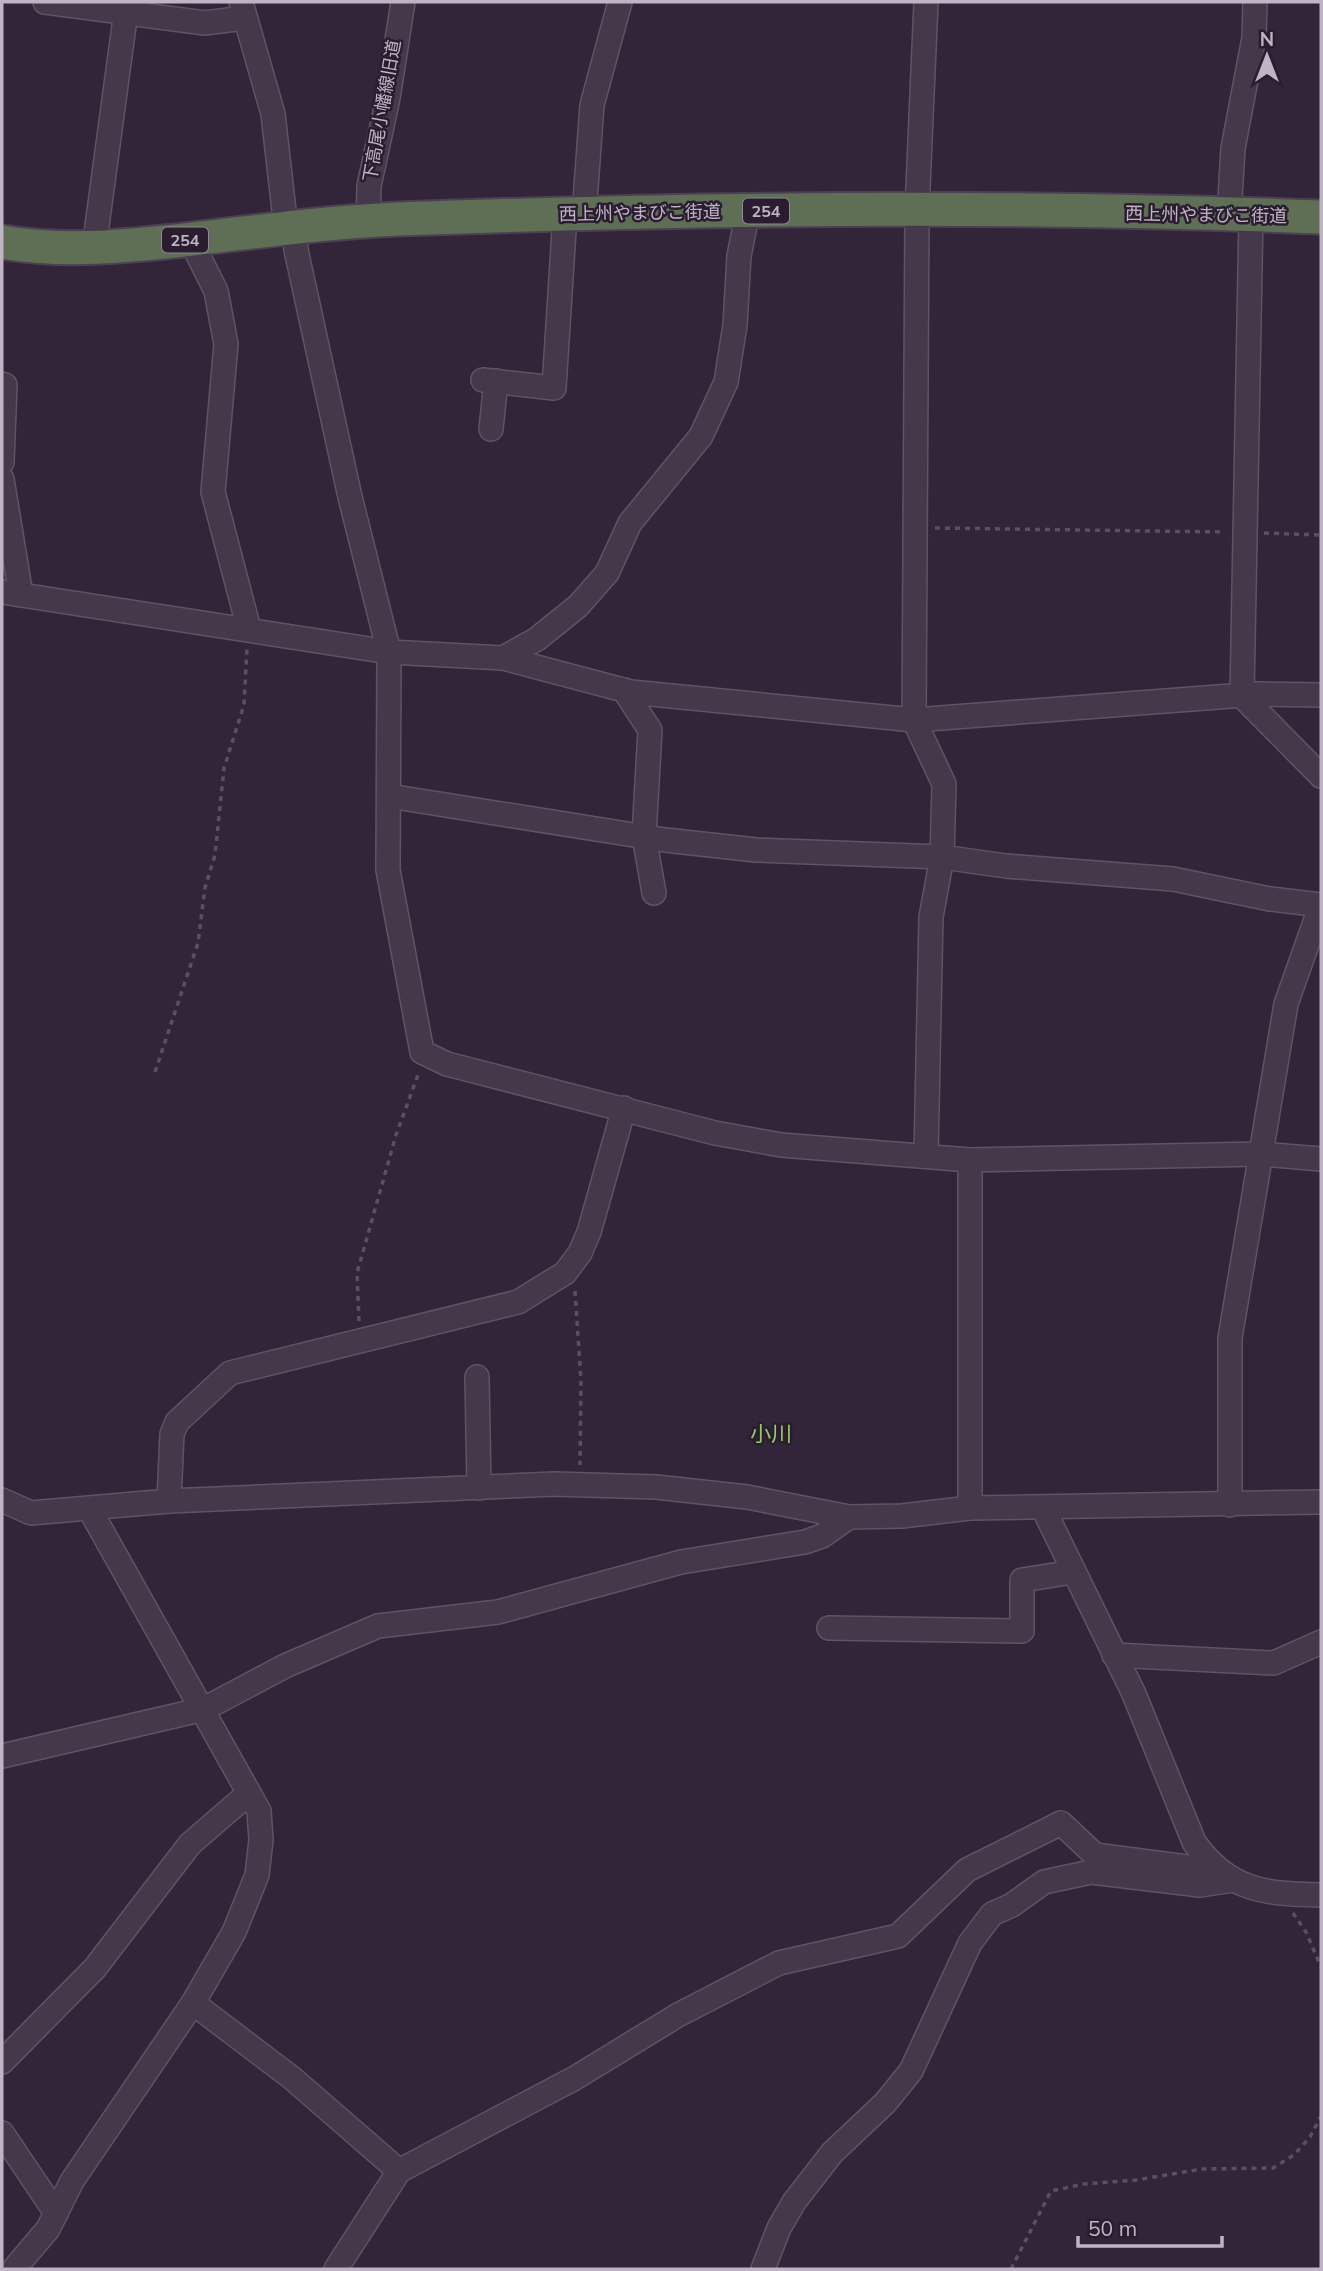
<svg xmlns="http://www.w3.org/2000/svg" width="1323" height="2271" font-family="Mulish,'Noto Sans JP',sans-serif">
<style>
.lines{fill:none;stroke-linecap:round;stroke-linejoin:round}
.minor-casing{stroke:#5f5365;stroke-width:26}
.highway-casing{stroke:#4c4052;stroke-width:37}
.path{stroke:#565265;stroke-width:3.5;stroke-dasharray:5 5;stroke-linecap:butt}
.minor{stroke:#44384a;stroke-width:23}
.highway{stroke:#5e6f55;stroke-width:33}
.labels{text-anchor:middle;stroke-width:5;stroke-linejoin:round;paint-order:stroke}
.shield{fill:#291d2f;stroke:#938699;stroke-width:2}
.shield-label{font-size:16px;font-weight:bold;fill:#c0b3c6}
.street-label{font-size:18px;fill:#c0b3c6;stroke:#291d2f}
.quarter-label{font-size:21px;fill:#99cc68;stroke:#291d2f}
</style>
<rect width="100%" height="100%" fill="#322439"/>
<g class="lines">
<defs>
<g id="minor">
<path d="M 45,2 L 205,23 L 244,18"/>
<path d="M 241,2 L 273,114 L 286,228"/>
<path d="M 584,215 L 592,105 L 620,2"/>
<path d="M 1229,215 L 1233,148 L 1254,38 L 1255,2"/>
<path d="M 1251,215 L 1242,696 L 1321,776"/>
<path d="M 368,221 L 369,186 L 388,98 L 403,2"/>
<path d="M 294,227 L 296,250 L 350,497 L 389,652 L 388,870 L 422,1052 L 447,1064 L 715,1133 L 781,1145 L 970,1160 L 1261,1154 L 1321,1159"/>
<path d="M 190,239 L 216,291 L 226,344 L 213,492 L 249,629"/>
<path d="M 94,248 L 126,11"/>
<path d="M 483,380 L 554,388 L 565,215"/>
<path d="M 2,384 L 5,385 L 2,462"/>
<path d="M 491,429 L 496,381"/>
<path d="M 2,479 L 21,595"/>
<path d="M 2,592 L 389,652 L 503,658 L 631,692 L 914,720 L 1258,694 L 1321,695"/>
<path d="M 503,658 L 537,639 L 578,606 L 607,573 L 630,523 L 701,436 L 726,382 L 735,325 L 739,256 L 748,211"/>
<path d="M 624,690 L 650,730 L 644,836 L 654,893"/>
<path d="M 389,796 L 665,840 L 756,850 L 942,857 L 1006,866 L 1173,879 L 1270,899 L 1321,905"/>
<path d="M 926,1155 L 931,917 L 942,857 L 944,784 L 914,720 L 917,210 L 926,2"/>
<path d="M 970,1160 L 970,1508"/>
<path d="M 477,1377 L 479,1488"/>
<path d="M 2,1500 L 31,1513 L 169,1501 L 554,1484 L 656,1487 L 747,1497 L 849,1517 L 902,1516 L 970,1508 L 1321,1502"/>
<path d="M 169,1501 L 172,1434 L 177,1422 L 230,1373 L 518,1302 L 565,1273 L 580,1253 L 589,1232 L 624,1108"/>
<path d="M 1230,1505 L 1230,1338 L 1286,1004 L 1321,905"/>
<path d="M 1043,1508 L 1134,1694 L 1194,1842 C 1228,1891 1265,1894 1321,1895"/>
<path d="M 829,1628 L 1022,1631 L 1022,1580 L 1073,1572"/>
<path d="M 1114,1655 L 1274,1663 L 1321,1642"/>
<path d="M 2,1756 L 204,1709 L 285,1666 L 378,1626 L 498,1612 L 681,1562 L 805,1542 L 822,1536 L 849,1517"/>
<path d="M 193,2003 L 292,2078 L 399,2171"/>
<path d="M 2,2062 L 95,1968 L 190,1844 L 249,1793"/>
<path d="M 2,2133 L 56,2213"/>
<path d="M 14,2269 L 48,2229 L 72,2181 L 193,2003 L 234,1932 L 257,1875 L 261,1840 L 259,1811 L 90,1510"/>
<path d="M 336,2269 L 399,2171 L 575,2078 L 678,2015 L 779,1963 L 898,1936 L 967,1870 L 1061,1823 L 1095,1855 L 1187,1867 L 1200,1885"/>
<path d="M 763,2269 L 779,2228 L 794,2202 L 832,2153 L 885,2103 L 911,2071 L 970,1943 L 992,1914 L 1012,1905 L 1044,1882 L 1091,1872 L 1200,1885 L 1234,1880"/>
</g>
<path id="highway" d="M 2,242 C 66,253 129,246 193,239 C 262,231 330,222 398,219 C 705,208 1014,205 1321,217"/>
</defs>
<use href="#minor" class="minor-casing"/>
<use href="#highway" class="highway-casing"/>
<g class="path">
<path d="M 935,528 L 1225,532"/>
<path d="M 1264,533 L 1321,535"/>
<path d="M 155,1072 L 198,943 L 205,888 L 215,855 L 224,768 L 244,705 L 247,649"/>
<path d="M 575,1291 L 581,1381 L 580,1465"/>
<path d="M 359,1321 L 357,1273 L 396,1135 L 419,1072"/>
<path d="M 1293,1913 L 1306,1932 L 1321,1967"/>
<path d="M 1011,2269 L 1051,2191 L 1084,2184 L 1136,2180 L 1202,2169 L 1273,2168 L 1294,2155 L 1310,2137 L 1321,2116"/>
</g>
<use href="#minor" class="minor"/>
<use href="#highway" class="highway"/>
</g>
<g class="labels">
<g class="shield">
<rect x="743" y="198.5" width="46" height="25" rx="5"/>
<rect x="162" y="227.5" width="46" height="25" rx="5"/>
</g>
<g class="shield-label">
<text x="766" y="217">254</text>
<text x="185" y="246">254</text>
</g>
<g class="street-label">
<text transform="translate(382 111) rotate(-80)" y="6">下高尾小幡線旧道</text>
<text transform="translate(640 213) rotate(-1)" y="6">西上州やまびこ街道</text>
<text transform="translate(1206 215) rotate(1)" y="6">西上州やまびこ街道</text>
</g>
<g class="quarter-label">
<text x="771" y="1441">小川</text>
</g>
</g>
<rect width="1323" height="2271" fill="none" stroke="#c0b3c6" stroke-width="7"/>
<g transform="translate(1267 56)" stroke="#291d2f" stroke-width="5" paint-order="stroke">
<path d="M0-5L12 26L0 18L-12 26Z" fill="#c0b3c6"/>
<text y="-10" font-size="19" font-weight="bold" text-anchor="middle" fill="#c0b3c6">N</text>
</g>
<path d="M1078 2236v10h144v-10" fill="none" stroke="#c0b3c6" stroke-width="3.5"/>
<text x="1088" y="2236" font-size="21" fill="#c0b3c6" stroke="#291d2f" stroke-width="5" paint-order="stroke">50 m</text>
</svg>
